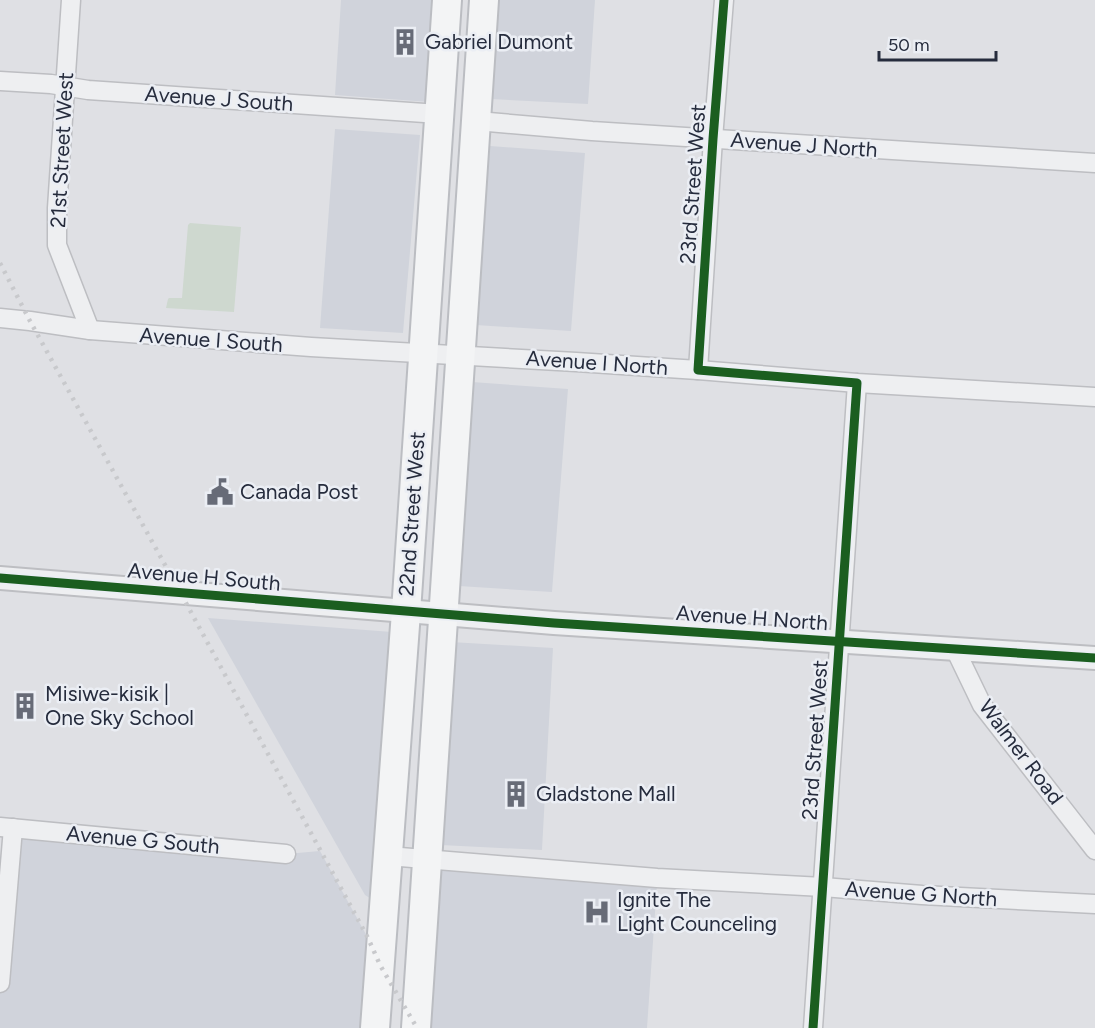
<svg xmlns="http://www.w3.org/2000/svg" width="1095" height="1028" font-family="Figtree,sans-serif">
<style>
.built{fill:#d0d3db}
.green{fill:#ced8cf}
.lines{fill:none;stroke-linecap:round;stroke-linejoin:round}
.minor-casing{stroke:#bdbec2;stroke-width:21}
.tertiary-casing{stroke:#bdbec2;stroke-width:26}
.primary-casing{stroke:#bbbdc2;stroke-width:32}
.minor{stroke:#eeeff1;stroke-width:18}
.tertiary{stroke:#eeeff1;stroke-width:22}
.primary{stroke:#f3f4f5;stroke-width:28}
.rail{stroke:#c8c9cc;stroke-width:4.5;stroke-dasharray:3 6;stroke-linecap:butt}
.cycleway-casing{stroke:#ebeef4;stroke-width:13}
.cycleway{stroke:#1b5e20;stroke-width:9}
.labels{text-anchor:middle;stroke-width:5;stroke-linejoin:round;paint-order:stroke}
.poi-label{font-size:21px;fill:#262c3d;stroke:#ebeef4;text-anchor:start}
.street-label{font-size:21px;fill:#262c3d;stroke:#ebeef4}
</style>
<rect width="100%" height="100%" fill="#dfe0e4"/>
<g class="built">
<path d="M 341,0 L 431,0 L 429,102 L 335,95 Z"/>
<path d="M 498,0 L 595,0 L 588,104 L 491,99 Z"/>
<path d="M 335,129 L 420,135 L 403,333 L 320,328 Z"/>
<path d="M 490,146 L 585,153 L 571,331 L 476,325 Z"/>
<path d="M 472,382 L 568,389 L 552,592 L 459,586 Z"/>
<path d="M 208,618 L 392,632 L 373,900 L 365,895 Z"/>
<path d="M 451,642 L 553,648 L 542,850 L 441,845 Z"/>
<path d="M 13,828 L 286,854 L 320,851 L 368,938 L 375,1028 L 0,1028 L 0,983 Z"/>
<path d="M 439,870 L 657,884 L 647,1028 L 428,1028 Z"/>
</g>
<path class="green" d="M 190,223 L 241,227 L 234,312 L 166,308 L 168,299 L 169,298 L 182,298 L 188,225 Z"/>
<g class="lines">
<defs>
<g id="minor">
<path d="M 71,0 L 57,208 L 57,245 L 90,330"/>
<path d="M 0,81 L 51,84 L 88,90 L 439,114"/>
<path d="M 477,121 L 592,131 L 1095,163"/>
<path d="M 0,318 L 30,321 L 90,330 L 311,347 L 576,362 L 698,370 L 857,383 L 1095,397"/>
<path d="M 698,370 L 713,139 L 724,0"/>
<path d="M 955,649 L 982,705 L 1095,850"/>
<path d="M 0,827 L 286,854"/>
<path d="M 388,856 L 657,878 L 823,887 L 922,895 L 1095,904"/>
<path d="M 0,983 L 13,828"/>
<path d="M 813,1028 L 857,383"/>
</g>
<path id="tertiary" d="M 0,578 L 554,623 L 1095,658"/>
<g id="primary">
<path d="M 375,1028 L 406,612 L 447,0"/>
<path d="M 416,1028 L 484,0"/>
</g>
</defs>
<use href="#minor" class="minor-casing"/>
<use href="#tertiary" class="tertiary-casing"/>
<use href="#primary" class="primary-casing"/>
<use href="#minor" class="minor"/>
<use href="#tertiary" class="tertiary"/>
<use href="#primary" class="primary"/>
<path class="rail" d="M 0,263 L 30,321 L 180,592 L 368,938 L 380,965 L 417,1028"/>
<defs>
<g id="cycleway">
<path d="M 724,0 L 713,139 L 698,370 L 857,383 L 813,1028"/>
<path d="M 0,578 L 554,623 L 1095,658"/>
</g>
</defs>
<use href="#cycleway" class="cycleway-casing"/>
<use href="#cycleway" class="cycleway"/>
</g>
<defs>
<symbol id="building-bare" viewBox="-9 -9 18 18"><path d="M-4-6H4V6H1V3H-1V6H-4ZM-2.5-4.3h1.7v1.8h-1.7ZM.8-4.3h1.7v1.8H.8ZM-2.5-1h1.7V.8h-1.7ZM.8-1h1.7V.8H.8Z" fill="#676b77" stroke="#ebeef4" stroke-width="2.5" paint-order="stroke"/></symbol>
<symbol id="civic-bare" viewBox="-9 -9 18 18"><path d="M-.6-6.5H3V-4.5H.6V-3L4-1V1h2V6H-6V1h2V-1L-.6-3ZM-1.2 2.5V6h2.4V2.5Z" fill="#676b77" stroke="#ebeef4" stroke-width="2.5" paint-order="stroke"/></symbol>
<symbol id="hospital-bare" viewBox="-9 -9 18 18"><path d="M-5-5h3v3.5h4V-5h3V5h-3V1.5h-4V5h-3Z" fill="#676b77" stroke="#ebeef4" stroke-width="2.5" paint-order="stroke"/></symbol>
</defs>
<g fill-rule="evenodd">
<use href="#building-bare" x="386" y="23" width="38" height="38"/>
<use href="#civic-bare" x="201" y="473" width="38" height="38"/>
<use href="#building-bare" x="6" y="687" width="38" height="38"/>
<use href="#building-bare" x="497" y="775" width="38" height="38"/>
<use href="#hospital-bare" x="578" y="893" width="38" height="38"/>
</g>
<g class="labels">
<g class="poi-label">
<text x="425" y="49">Gabriel Dumont</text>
<text x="240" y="499">Canada Post</text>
<text x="45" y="701">Misiwe-kisik |<tspan x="45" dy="24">One Sky School</tspan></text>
<text x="536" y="801">Gladstone Mall</text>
<text x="617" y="907">Ignite The<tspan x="617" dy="24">Light Counceling</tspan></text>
</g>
<g class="street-label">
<text transform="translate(219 99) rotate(4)" y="7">Avenue J South</text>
<text transform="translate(804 145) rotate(4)" y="7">Avenue J North</text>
<text transform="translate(62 150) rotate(-87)" y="7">21st Street West</text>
<text transform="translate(693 184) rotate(-86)" y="7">23rd Street West</text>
<text transform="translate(211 340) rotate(4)" y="7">Avenue I South</text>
<text transform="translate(597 363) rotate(4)" y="7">Avenue I North</text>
<text transform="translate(412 514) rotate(-86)" y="7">22nd Street West</text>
<text transform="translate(204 577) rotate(5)" y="7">Avenue H South</text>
<text transform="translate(752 618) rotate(4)" y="7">Avenue H North</text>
<text transform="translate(815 740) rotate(-86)" y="7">23rd Street West</text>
<text transform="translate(1021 752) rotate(53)" y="7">Walmer Road</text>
<text transform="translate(143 840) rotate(5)" y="7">Avenue G South</text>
<text transform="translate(921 894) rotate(4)" y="7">Avenue G North</text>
</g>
</g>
<path d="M879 51v9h117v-9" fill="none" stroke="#262c3d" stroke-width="3"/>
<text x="888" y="51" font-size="18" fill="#262c3d" stroke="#ebeef4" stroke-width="4.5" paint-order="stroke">50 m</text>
</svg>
